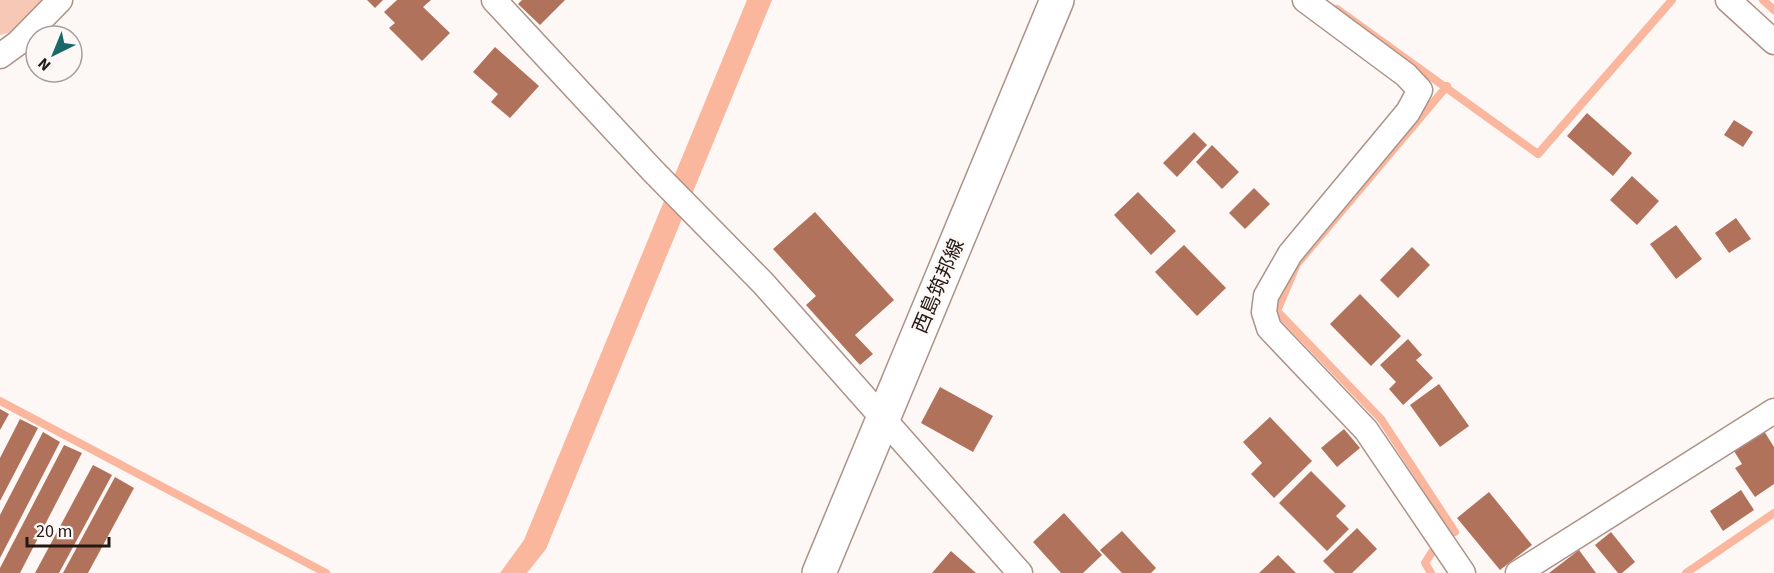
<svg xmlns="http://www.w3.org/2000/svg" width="1774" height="573" font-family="'Source Sans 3','Noto Sans JP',sans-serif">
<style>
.green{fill:#f7c8b6}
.water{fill:#fab79d}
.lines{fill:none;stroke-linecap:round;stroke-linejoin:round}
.stream{stroke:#fab79d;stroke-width:8}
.building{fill:#b0725a}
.minor-casing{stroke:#ac9288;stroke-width:27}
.secondary-casing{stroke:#ac9288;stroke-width:36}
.minor{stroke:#fff;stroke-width:24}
.secondary{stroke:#fff;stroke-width:33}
.labels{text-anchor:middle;stroke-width:5;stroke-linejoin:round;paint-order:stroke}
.street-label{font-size:20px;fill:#221814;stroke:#fdf7f5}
</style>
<rect width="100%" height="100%" fill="#fdf7f5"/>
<path class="green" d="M 0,0 L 43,0 L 13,32 L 0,35 Z"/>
<path class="water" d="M 747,0 L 772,0 L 546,549 L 527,573 L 500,573 L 524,540 Z"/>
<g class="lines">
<g class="stream">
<path d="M 1763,0 L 1774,10"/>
<path d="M 1337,9 L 1538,154 L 1672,0"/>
<path d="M 1447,86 L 1297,264 L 1277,311 L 1381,419 L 1455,532"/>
<path d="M 0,401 L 326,573"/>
<path d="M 1431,573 L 1425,563 L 1432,552"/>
<path d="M 1686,573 L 1774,513"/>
</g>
</g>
<g class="building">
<path d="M 367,0 L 383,0 L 375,8 Z"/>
<path d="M 397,0 L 431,0 L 423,7 L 450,33 L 422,61 L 389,28 L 395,23 L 384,12 Z"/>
<path d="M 522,0 L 565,0 L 540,25 L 518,4 Z"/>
<path d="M 495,47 L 539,86 L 510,118 L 491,102 L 498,94 L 473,72 Z"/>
<path d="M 1587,113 L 1632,153 L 1613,176 L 1567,136 Z"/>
<path d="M 1734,120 L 1753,132 L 1743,147 L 1724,135 Z"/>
<path d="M 1194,132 L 1207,145 L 1177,177 L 1163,163 Z"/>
<path d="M 1212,145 L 1239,172 L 1222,189 L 1196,162 Z"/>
<path d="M 1632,176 L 1659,201 L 1637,225 L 1610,200 Z"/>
<path d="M 1254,188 L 1270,204 L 1245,229 L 1229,213 Z"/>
<path d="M 1138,192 L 1176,231 L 1151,255 L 1114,215 Z"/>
<path d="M 815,212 L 894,300 L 855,335 L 873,354 L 860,365 L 806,305 L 816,296 L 773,249 Z"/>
<path d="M 1736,218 L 1751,239 L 1729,253 L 1715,233 Z"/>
<path d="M 1676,225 L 1702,259 L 1676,279 L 1650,244 Z"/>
<path d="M 1184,245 L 1226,288 L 1197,316 L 1155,272 Z"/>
<path d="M 1412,247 L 1430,265 L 1398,298 L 1380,280 Z"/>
<path d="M 1360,294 L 1401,336 L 1371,366 L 1330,324 Z"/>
<path d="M 1408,339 L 1422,355 L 1416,360 L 1433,378 L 1403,405 L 1389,389 L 1396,382 L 1380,365 Z"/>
<path d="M 1439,384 L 1469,426 L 1440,447 L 1410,405 Z"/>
<path d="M 940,387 L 993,416 L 973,452 L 921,423 Z"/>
<path d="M 0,409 L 9,414 L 0,430 Z"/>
<path d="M 1270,417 L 1312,461 L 1274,498 L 1251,474 L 1262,463 L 1243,442 Z"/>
<path d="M 20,419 L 38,428 L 0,501 L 0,458 Z"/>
<path d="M 1344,429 L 1360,448 L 1337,467 L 1321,448 Z"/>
<path d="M 1764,431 L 1774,447 L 1774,484 L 1755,497 L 1735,468 L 1742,464 L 1734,451 Z"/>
<path d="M 43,432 L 60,442 L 0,558 L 0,515 Z"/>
<path d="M 64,445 L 82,453 L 20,573 L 0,573 L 0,568 Z"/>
<path d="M 93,465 L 112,475 L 59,573 L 35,573 Z"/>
<path d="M 1311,471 L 1346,506 L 1336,516 L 1349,529 L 1327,551 L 1279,503 Z"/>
<path d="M 115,477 L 134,488 L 88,573 L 63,573 Z"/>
<path d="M 1741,490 L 1754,510 L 1723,531 L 1710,511 Z"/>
<path d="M 1489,492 L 1532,545 L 1500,570 L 1457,518 Z"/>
<path d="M 1064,513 L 1102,555 L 1083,573 L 1061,573 L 1033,542 Z"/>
<path d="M 1357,528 L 1377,549 L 1352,573 L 1335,573 L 1323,561 Z"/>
<path d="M 1122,531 L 1156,568 L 1151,573 L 1122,573 L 1100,550 Z"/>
<path d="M 1611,532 L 1635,562 L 1622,573 L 1618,573 L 1595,545 Z"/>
<path d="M 1579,550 L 1596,573 L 1549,573 Z"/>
<path d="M 951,551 L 976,573 L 932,573 Z"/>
<path d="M 1278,555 L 1296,573 L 1259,573 Z"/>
</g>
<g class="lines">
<defs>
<g id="minor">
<path d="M 494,0 L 653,171 L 763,283 L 1020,573"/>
<path d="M 1305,0 L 1406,75 L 1420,90 L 1408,112 L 1290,254 L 1266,296 L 1264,312 L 1269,328 L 1366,430 L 1463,573"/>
<path d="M 1728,0 L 1774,42"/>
<path d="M 0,56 L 18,43 L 60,0"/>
<path d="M 1518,573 L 1774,411"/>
</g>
<path id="secondary" d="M 819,573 L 1057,0"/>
</defs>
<use href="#minor" class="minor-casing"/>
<use href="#secondary" class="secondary-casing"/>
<use href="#minor" class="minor"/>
<use href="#secondary" class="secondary"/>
</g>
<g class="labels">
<g class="street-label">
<text transform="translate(938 286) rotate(-67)" y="7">西島筑邦線</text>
</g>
</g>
<g transform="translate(54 54) rotate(223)"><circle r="28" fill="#fdf7f5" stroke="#a59e9b" stroke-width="1.5"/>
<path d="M0-4.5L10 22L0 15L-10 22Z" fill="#1b686a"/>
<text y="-9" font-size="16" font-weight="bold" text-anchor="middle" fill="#221814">N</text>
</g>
<path d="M27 537v9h82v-9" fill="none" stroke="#221814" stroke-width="3"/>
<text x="36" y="537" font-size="18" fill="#221814" stroke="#fdf7f5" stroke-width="4.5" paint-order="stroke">20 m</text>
</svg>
